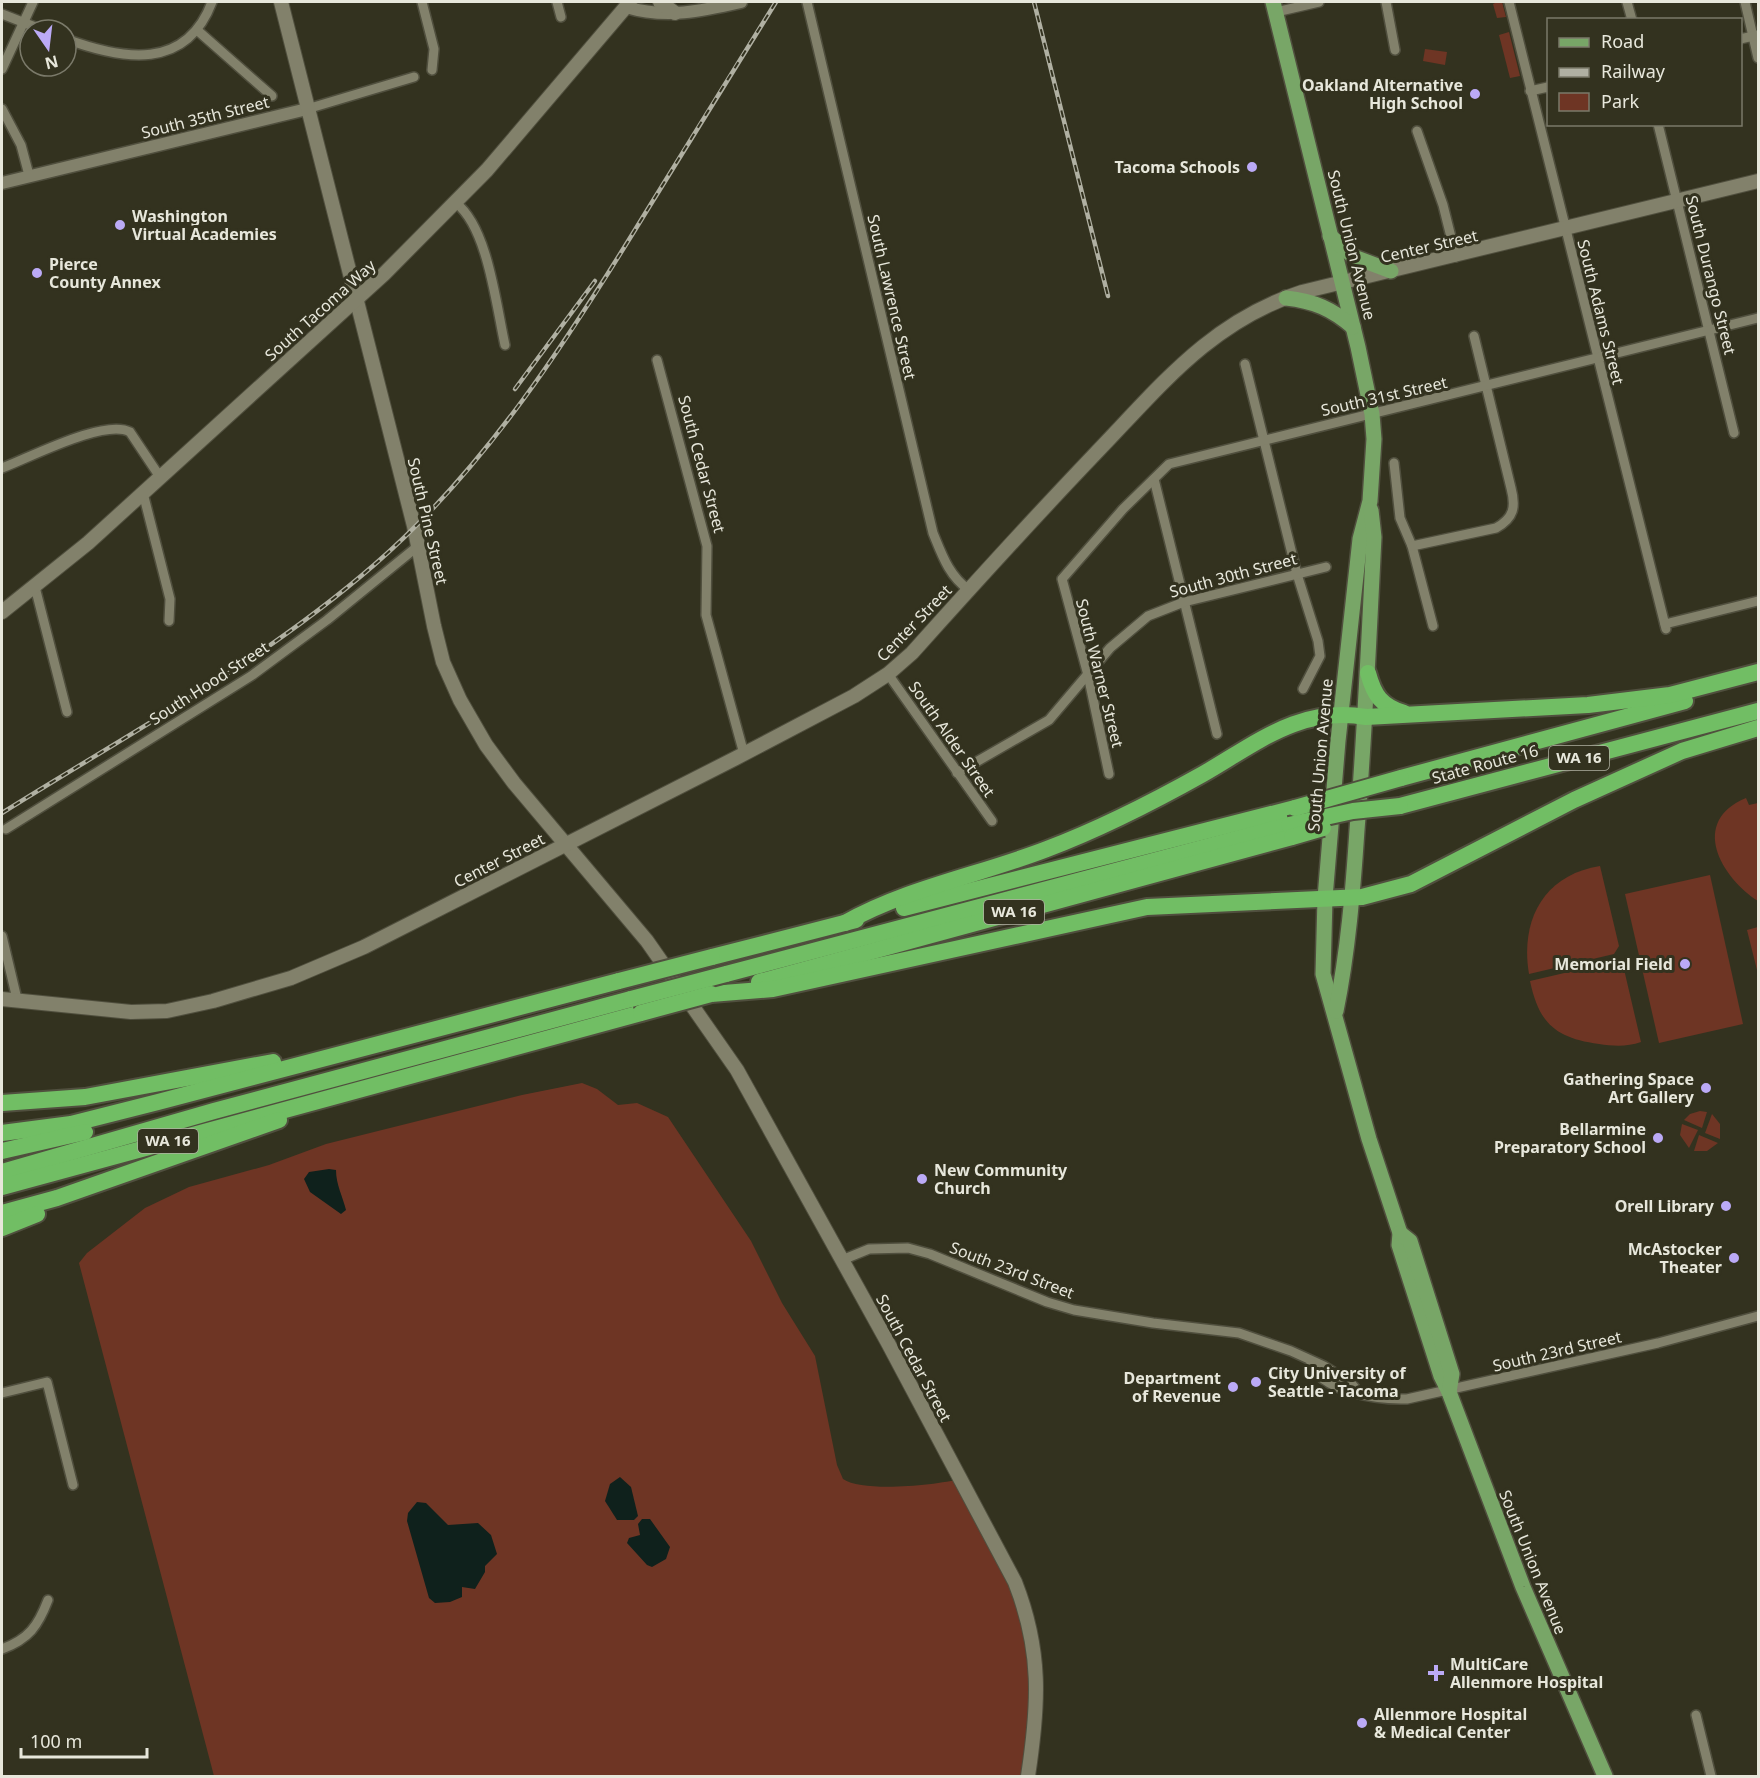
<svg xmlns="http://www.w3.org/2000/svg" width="1760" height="1778" font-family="'Noto Sans',sans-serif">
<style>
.green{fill:#6e3524}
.water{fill:#0f211c}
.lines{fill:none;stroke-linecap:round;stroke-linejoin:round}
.minor-casing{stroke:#504f3e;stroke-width:12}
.tertiary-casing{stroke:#504f3e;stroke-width:15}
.secondary-casing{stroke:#504f3e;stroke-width:16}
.primary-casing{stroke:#504f3e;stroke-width:18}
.motorway-casing{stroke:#504f3e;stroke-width:20}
.minor{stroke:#82816b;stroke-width:9}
.tertiary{stroke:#82816b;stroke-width:12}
.secondary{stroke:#82816b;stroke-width:14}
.primary{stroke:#78a667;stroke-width:15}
.motorway{stroke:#71be64;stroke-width:16}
.rail-casing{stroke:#b0b0a2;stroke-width:4.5}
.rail{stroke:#33321f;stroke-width:2;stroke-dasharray:7;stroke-linecap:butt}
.motorway-bridge-casing{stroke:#504f3e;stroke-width:20;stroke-linecap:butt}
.motorway-bridge{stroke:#71be64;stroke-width:16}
.poi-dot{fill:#bbaaf6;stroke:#33321f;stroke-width:2}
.labels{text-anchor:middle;stroke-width:6;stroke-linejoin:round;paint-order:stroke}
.shield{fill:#33321f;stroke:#b1b1a3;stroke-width:1.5}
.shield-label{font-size:15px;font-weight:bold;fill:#e7e7db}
.poi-label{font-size:16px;font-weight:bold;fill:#e7e7db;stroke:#33321f;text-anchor:end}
.street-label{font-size:16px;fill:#e7e7db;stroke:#33321f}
</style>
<rect width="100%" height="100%" fill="#33321f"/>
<g class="green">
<path d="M 1497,2 L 1502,2 L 1506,17 L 1497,18 L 1493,4 Z"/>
<path d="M 1509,32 L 1520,76 L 1510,78 L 1499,35 Z"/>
<path d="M 1425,49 L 1447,52 L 1445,65 L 1423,61 Z"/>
<path d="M 1746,798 L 1749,805 L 1758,803 L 1758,901 C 1721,877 1689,822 1746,798 Z"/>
<path d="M 1600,866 L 1619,946 L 1614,954 L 1529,974 C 1520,921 1543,875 1600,866 Z"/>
<path d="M 1710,875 L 1743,1024 L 1659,1043 L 1625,894 Z"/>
<path d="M 1758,927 L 1758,974 L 1747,930 Z"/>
<path d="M 1616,961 L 1623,965 L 1641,1042 C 1627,1047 1613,1046 1599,1044 C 1556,1038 1539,1024 1530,981 Z"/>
<path d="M 582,1083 L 597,1089 L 618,1105 L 637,1103 L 668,1117 L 751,1241 L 782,1303 L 815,1356 L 837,1465 L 843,1479 C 864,1493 935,1485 961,1479 L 1015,1582 L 1035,1646 L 1028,1776 L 214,1776 L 79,1263 L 87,1253 L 145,1208 L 189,1187 L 269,1165 L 326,1144 L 522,1095 Z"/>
<path d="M 1700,1111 L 1707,1112 L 1702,1128 L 1684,1120 L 1690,1114 Z"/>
<path d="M 1712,1114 L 1720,1124 L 1720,1139 L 1705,1133 Z"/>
<path d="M 1682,1124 L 1698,1130 L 1689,1148 L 1680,1135 Z"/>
<path d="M 1699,1135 L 1718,1143 L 1707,1151 L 1694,1151 Z"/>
</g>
<g class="water">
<path d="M 329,1169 L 336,1170 C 336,1185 343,1197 346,1210 L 341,1214 L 310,1192 L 304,1179 L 309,1172 Z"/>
<path d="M 620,1477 L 631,1487 L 638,1516 L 634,1520 L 617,1520 L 605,1501 L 610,1484 Z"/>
<path d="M 417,1502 L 426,1503 L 448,1525 L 478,1523 L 491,1535 L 497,1554 L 485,1566 L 485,1572 L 475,1589 L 462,1587 L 462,1597 L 450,1602 L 435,1603 L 429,1598 L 407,1521 L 408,1513 Z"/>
<path d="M 642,1519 L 650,1519 L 670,1547 L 666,1559 L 652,1567 L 647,1565 L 627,1543 L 629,1538 L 640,1535 L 638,1524 Z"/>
</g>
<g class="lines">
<defs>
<g id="minor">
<path d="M 422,2 L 434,49 L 432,70"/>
<path d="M 557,2 L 561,17"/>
<path d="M 807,2 L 933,533 C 942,555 949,576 969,590"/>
<path d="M 1386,2 L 1395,50"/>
<path d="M 1509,2 L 1666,629"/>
<path d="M 1627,2 L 1632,20"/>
<path d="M 1745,2 L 1758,58"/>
<path d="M 1276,12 L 1319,2"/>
<path d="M 2,14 L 43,30"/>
<path d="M 197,30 L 272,96"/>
<path d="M 66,39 C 123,60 186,71 212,2"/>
<path d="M 1740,39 L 1758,35"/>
<path d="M 2,69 L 33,2"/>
<path d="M 1530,91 L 1548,87"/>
<path d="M 2,109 L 21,145 L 29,175"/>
<path d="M 307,109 L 414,77"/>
<path d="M 1658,124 L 1734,433"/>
<path d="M 1417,131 L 1443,205 L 1456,257"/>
<path d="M 456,203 C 488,228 496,305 505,345"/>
<path d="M 657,360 L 707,546 L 706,615 L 744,754"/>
<path d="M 1245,364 L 1297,574 L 1318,641 L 1320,656 L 1303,689"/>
<path d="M 1394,463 L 1400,518 L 1412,546 L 1433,626"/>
<path d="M 2,468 C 29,458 105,418 130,432 L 160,477"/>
<path d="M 1154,479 L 1217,734"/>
<path d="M 143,493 L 170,599 L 169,621"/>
<path d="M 1412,546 L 1496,528 C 1514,518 1516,507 1511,488 L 1474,336"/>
<path d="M 35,587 L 67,712"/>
<path d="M 1665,624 L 1758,601"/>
<path d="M 888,674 L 992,821"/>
<path d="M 957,773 L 1049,720 L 1110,648 L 1148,616 L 1184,602 L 1326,567"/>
<path d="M 1109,774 L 1088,675 L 1062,579 L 1123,509 L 1169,464 L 1758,318"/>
<path d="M 6,829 L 251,676 L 327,620 L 418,546"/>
<path d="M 2,936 L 17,999"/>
<path d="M 842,1260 L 869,1249 L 908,1248 L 930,1254 L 1047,1302 L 1074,1310 L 1153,1323 L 1239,1333 L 1291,1351 L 1324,1366 L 1351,1383 L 1360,1394"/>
<path d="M 1311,1363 C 1320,1392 1380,1400 1407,1399 L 1658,1343 L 1758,1316"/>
<path d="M 2,1393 L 47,1382 L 73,1485"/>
<path d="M 2,1649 C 29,1639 38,1626 48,1600"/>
<path d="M 1696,1715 L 1711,1776"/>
</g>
<g id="tertiary">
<path d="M 626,7 C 666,19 702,11 741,2"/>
<path d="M 2,183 L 307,109"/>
</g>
<g id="secondary">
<path d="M 281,2 L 414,526 L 434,626 L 443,662 L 460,700 L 486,745 L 514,783 L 647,941 L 737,1070 L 888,1343 L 1015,1582 C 1042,1651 1039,1704 1028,1776"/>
<path d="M 660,2 L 675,13"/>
<path d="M 2,612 L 88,543 L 384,274 L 487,170 L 630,2"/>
<path d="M 2,999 L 131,1012 L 167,1011 L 213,1001 L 291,978 L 364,947 L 736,758 L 854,696 L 888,674 L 912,653 C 972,586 1032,520 1094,455 C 1159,388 1209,322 1302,292 L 1758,181"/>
</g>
<g id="primary">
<path d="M 1273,2 L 1358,347 L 1372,414 L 1374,439 L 1370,501 L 1360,539 L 1338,741 L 1325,898 L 1323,974 L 1369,1139 L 1400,1233 L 1399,1245 L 1441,1376 L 1449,1392 L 1523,1587 L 1605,1776"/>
<path d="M 1330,236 L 1354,257 L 1391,271"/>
<path d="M 1286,298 C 1314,301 1332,309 1353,327"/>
<path d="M 1336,1011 C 1348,952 1353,890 1357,830 C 1365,732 1369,635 1374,537 L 1371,510"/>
<path d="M 1400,1233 L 1410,1241 L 1452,1374 L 1449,1392"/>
</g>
<g id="motorway">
<path d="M 1368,673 C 1374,695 1381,706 1404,713"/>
<path d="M 1401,778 L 1685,701"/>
<path d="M 1400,806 L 1758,711"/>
<path d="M 904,908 L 1295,808"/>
<path d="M 845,923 C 907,888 980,875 1047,849 C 1100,829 1153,802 1203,774 C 1257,743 1300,706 1366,717 L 1588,705 L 1670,695 L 1758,672"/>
<path d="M 712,957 L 856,920"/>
<path d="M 726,974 L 1289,825"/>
<path d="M 759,982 L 1292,837"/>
<path d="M 711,994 L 773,989 L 1147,907 L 1362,897 L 1411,884 L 1574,800 L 1682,751 L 1758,728"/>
<path d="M 2,1103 L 85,1097 L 273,1062"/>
<path d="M 2,1133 L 71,1124 L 158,1102 L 619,981"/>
<path d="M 2,1151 L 85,1132"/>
<path d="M 2,1172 L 214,1111 L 631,999"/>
<path d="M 2,1187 L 641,1013"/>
<path d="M 2,1213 L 57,1198 L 279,1120"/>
<path d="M 2,1228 L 37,1214"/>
</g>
</defs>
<use href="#minor" class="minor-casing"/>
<use href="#tertiary" class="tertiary-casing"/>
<use href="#secondary" class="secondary-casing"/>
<use href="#primary" class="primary-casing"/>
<use href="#motorway" class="motorway-casing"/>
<use href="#minor" class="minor"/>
<use href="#tertiary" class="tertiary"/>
<use href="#secondary" class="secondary"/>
<use href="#primary" class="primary"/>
<use href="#motorway" class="motorway"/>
<defs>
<g id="rail">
<path d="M 1034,2 L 1108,296"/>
<path d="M 515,389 L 595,281"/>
<path d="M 2,813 C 128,734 261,663 374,565 C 487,467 569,338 646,212 C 689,142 732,72 776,2"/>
</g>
</defs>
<use href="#rail" class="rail-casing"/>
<use href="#rail" class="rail"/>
<defs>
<g id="motorway-bridge">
<path d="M 1295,808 L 1401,778"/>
<path d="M 1289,825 L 1353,811 L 1400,806"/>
<path d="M 1292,837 L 1323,828"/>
<path d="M 619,981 L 712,957"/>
<path d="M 631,999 L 726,974"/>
<path d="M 641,1013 L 711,994"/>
</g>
</defs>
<use href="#motorway-bridge" class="motorway-bridge-casing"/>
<use href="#motorway-bridge" class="motorway-bridge"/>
</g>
<g class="poi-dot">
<circle cx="1475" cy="94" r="6"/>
<circle cx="1252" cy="167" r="6"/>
<circle cx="120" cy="225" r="6"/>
<circle cx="37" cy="273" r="6"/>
<circle cx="1685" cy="964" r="6"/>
<circle cx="1706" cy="1088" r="6"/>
<circle cx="1658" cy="1138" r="6"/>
<circle cx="922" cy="1179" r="6"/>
<circle cx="1726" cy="1206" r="6"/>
<circle cx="1734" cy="1258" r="6"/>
<circle cx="1256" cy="1382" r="6"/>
<circle cx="1233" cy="1387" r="6"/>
<path d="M1433 1664h6v6h6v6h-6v6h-6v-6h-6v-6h6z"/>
<circle cx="1362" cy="1723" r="6"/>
</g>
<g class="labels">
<g class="shield">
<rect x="1549" y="746" width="60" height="24" rx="4.5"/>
<rect x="984" y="900" width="60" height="24" rx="4.5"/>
<rect x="138" y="1129" width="60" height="24" rx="4.5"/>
</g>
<g class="shield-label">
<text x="1579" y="763">WA 16</text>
<text x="1014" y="917">WA 16</text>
<text x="168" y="1146">WA 16</text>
</g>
<g class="poi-label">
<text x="1463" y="91">Oakland Alternative<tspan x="1463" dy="18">High School</tspan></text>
<text x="1240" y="173">Tacoma Schools</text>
<text x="132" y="222" text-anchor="start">Washington<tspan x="132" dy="18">Virtual Academies</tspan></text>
<text x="49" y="270" text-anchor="start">Pierce<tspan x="49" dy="18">County Annex</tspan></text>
<text x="1673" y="970">Memorial Field</text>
<text x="1694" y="1085">Gathering Space<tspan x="1694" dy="18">Art Gallery</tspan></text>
<text x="1646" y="1135">Bellarmine<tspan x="1646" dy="18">Preparatory School</tspan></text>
<text x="934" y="1176" text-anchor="start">New Community<tspan x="934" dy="18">Church</tspan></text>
<text x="1714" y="1212">Orell Library</text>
<text x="1722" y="1255">McAstocker<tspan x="1722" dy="18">Theater</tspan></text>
<text x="1268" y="1379" text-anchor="start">City University of<tspan x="1268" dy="18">Seattle - Tacoma</tspan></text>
<text x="1221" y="1384">Department<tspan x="1221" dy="18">of Revenue</tspan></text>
<text x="1450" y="1670" text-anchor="start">MultiCare<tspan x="1450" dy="18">Allenmore Hospital</tspan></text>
<text x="1374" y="1720" text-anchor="start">Allenmore Hospital<tspan x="1374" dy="18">&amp; Medical Center</tspan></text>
</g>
<g class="street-label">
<text transform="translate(205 117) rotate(-14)" y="6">South 35th Street</text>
<text transform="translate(1352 245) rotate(76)" y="6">South Union Avenue</text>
<text transform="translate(1429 246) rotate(-13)" y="6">Center Street</text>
<text transform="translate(1711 275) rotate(76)" y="6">South Durango Street</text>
<text transform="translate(892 297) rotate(77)" y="6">South Lawrence Street</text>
<text transform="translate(320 310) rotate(-42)" y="6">South Tacoma Way</text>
<text transform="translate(1601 312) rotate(76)" y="6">South Adams Street</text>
<text transform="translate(1384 396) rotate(-13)" y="6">South 31st Street</text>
<text transform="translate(702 464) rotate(75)" y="6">South Cedar Street</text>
<text transform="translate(428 521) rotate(77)" y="6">South Pine Street</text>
<text transform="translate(1233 575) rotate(-15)" y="6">South 30th Street</text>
<text transform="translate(914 623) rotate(-46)" y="6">Center Street</text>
<text transform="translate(1100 673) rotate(76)" y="6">South Warner Street</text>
<text transform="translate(209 683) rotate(-33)" y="6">South Hood Street</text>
<text transform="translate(952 739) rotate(55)" y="6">South Alder Street</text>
<text transform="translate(1320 755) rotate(-85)" y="6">South Union Avenue</text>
<text transform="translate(1485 764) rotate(-15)" y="6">State Route 16</text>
<text transform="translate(499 860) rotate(-27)" y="6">Center Street</text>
<text transform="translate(1012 1270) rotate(21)" y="6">South 23rd Street</text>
<text transform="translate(1557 1351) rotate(-13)" y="6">South 23rd Street</text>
<text transform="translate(914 1358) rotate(62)" y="6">South Cedar Street</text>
<text transform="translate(1533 1562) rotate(68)" y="6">South Union Avenue</text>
</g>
</g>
<rect width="1760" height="1778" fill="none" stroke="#e7e7db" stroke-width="6"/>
<rect x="1547" y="18" width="195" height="108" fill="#33321f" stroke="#7b7a6a" stroke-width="1.5"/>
<rect x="1559" y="38" width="30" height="9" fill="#78a667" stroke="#7b7a6a" stroke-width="1.5"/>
<text x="1601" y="48" font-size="18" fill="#e7e7db">Road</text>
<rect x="1559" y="68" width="30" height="9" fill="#b0b0a2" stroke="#7b7a6a" stroke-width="1.5"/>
<text x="1601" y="78" font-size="18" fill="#e7e7db">Railway</text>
<rect x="1559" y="93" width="30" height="18" fill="#6e3524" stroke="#7b7a6a" stroke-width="1.5"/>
<text x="1601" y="108" font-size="18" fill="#e7e7db">Park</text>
<g transform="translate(48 48) rotate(166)"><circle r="28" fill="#33321f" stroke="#7b7a6a" stroke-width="1.5"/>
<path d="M0-4.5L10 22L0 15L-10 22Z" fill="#bbaaf6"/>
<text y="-9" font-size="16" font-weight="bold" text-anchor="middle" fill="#e7e7db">N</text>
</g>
<path d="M21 1748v9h126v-9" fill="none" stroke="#e7e7db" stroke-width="3"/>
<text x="30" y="1748" font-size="18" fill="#e7e7db" stroke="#33321f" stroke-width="4.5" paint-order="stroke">100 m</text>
</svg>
